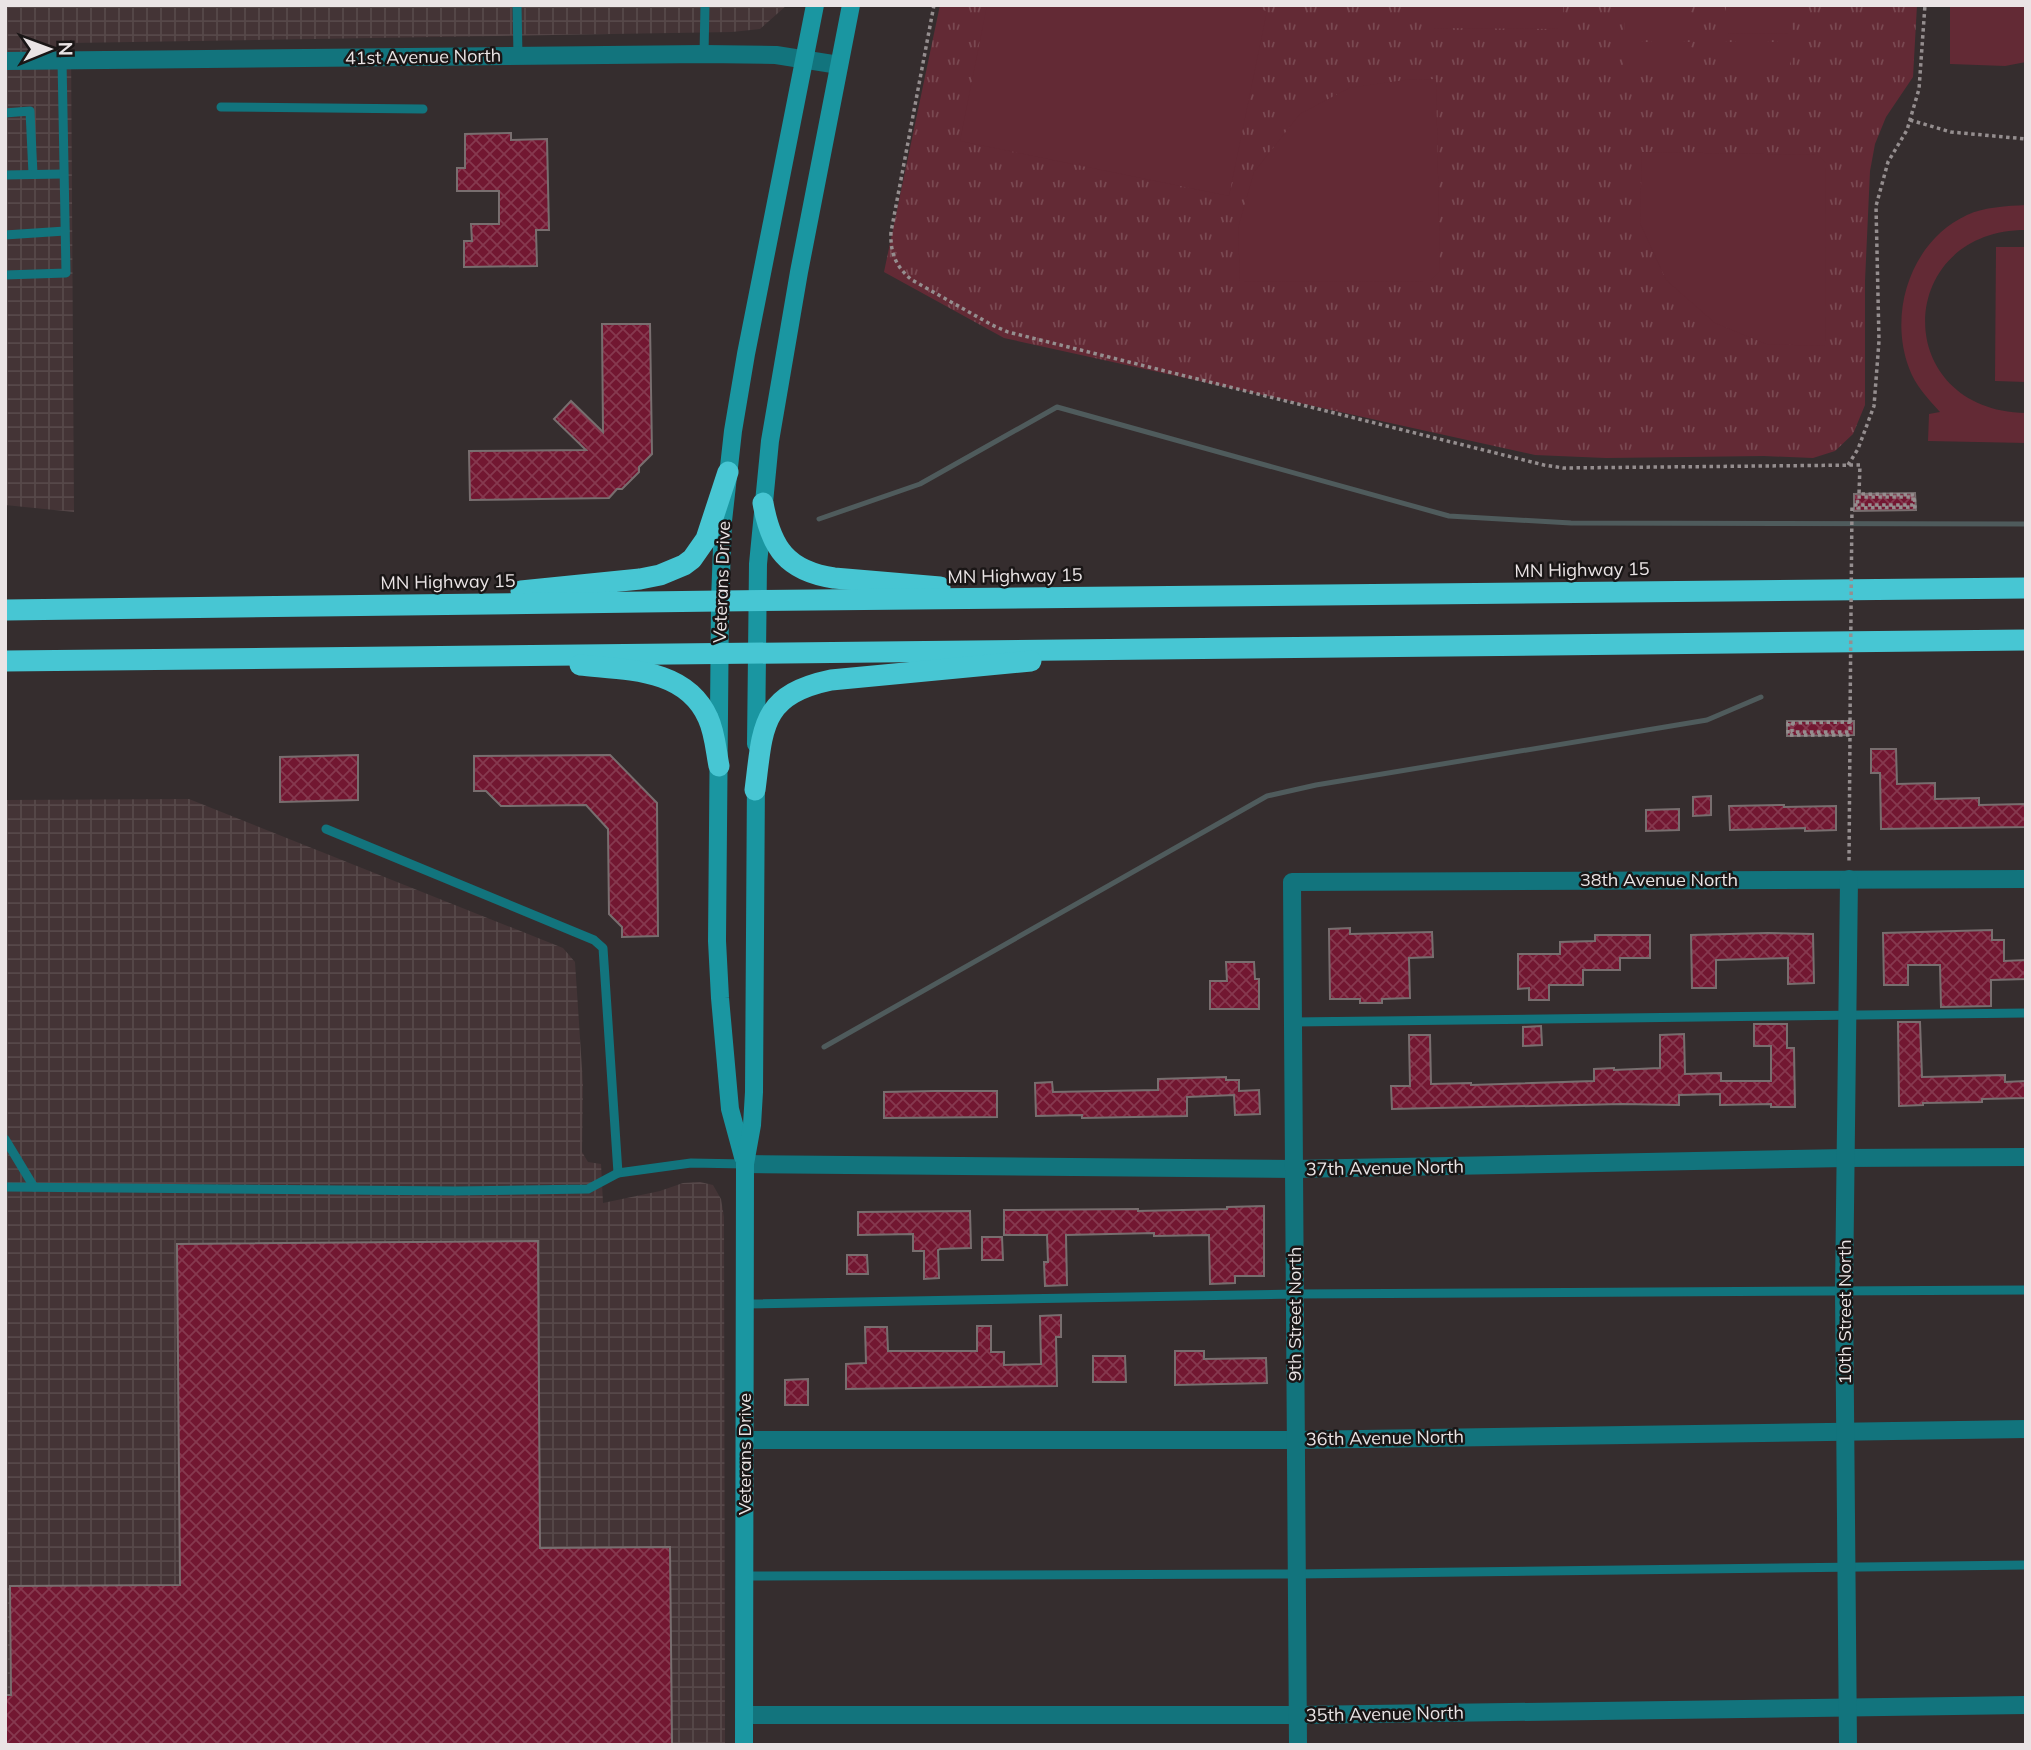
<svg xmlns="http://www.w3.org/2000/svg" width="2031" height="1750" font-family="Mulish,sans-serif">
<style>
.industrial{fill:url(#industrial-grid)}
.grass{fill:url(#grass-tufts)}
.pitch{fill:#632a35}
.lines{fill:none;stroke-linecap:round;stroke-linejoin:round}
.stream{stroke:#4f5b5c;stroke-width:5}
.building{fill:url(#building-cross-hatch);stroke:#786e6f;stroke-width:2}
.path{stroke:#958e8f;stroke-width:3.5;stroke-dasharray:3.5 3.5;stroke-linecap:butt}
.lane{stroke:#12747d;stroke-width:9}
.street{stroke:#12747d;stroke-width:18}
.secondary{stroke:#1a96a1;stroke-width:18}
.highway{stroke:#47c6d3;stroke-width:21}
.path-bridge{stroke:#958e8f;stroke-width:3.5;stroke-dasharray:3.5 3.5;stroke-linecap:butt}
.labels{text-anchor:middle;stroke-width:5;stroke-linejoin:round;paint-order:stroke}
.street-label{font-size:18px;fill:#eae4e5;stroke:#1a1616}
</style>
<defs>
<pattern id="industrial-grid" width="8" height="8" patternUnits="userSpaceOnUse" patternTransform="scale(1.75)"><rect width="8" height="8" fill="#443436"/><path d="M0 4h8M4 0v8" fill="none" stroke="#564849"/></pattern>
<pattern id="grass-tufts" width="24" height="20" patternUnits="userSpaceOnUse" patternTransform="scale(1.75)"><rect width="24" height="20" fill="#632a35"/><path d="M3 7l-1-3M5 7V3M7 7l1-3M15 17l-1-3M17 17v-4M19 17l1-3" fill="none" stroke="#7a4952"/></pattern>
<pattern id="building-cross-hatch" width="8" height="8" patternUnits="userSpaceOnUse" patternTransform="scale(1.75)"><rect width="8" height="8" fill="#721731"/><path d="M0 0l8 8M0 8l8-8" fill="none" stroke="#86394f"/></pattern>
</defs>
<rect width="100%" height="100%" fill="#352d2e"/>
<g class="industrial">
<path d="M 5,5 L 787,5 L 760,29 L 732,32 L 71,43 L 74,512 L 5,505 Z"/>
<path d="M 189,799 L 563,948 L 575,962 L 583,1084 L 582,1152 L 588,1162 L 601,1164 L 603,1203 L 660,1191 L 683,1183 L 700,1182 L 713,1185 L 721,1199 L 724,1217 L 725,1745 L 5,1745 L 5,800 Z"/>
</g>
<path class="grass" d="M 940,5 L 1917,5 L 1913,77 L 1886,117 L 1875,144 L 1870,171 L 1865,281 L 1865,405 L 1853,434 L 1835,451 L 1813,458 L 1764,456 L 1606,458 L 1535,455 L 1004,338 L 884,272 Z"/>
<g class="pitch">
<path d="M 987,5 L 1238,5 L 1267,11 L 1229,196 L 960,141 Z"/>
<path d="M 1430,5 L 1563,5 L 1563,29 L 1430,28 Z"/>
<rect x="1625" y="5" width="66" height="28"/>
<path d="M 1726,5 L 1791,5 L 1791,34 L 1726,33 Z"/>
<path d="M 1950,5 L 2026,5 L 2026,62 L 2005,66 L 1950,64 Z"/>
<rect x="1624" y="42" width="66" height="31"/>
<rect x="1724" y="42" width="66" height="31"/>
<path d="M 1436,79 L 1440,271 L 1430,281 L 1240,282 L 1238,228 L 1254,172 L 1300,114 L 1349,88 L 1405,80 Z"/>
<path d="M 1642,152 L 1818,155 L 1826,163 L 1825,346 L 1766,344 L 1715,323 L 1666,280 L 1640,223 Z"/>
<path d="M 2026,205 L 2026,230 C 1894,230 1889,410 2026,413 L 2026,443 L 1928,441 L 1929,414 L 1940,412 C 1928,399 1915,385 1909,368 C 1888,312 1911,241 1967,215 C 1984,207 2007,206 2026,205 Z"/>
<path d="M 1996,247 L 2026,247 L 2026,382 L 1995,381 Z"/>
</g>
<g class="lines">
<g class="stream">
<path d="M 819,519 L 920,484 L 1057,407 L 1449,516 L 1571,523 L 2026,524"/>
<path d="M 824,1047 L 1267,796 L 1316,785 L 1707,720 L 1761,697"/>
</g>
</g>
<g class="building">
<path d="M 511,133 L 511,140 L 547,139 L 549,230 L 536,230 L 537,266 L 464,267 L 464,241 L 472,241 L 471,224 L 499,224 L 499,191 L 457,191 L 457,168 L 465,168 L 465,134 Z"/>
<path d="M 602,324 L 650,324 L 652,454 L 639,467 L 639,472 L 622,489 L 617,489 L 609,498 L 470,500 L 469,451 L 586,450 L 554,419 L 571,401 L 603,432 Z"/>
<path d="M 1915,493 L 1916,510 L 1854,511 L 1854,494 Z"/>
<path d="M 1787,721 L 1854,721 L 1854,735 L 1787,736 Z"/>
<path d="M 1871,749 L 1896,749 L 1897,784 L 1935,783 L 1935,799 L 1979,798 L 1979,805 L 2026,804 L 2026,827 L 1881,829 L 1880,773 L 1871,773 Z"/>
<path d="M 358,755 L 358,800 L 280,802 L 280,757 Z"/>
<path d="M 610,755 L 657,803 L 658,936 L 622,937 L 622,927 L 609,914 L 608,829 L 586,805 L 501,806 L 486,791 L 474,791 L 474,756 Z"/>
<path d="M 1711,796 L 1711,815 L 1693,816 L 1693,797 Z"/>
<path d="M 1784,805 L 1784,807 L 1836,806 L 1836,830 L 1805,831 L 1805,828 L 1730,830 L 1729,806 Z"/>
<path d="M 1679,809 L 1679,830 L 1646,831 L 1646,810 Z"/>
<path d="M 1350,928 L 1350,934 L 1432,932 L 1433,957 L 1409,958 L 1410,998 L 1382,999 L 1382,1003 L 1360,1003 L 1360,999 L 1330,999 L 1329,929 Z"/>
<path d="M 1992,930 L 1992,940 L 2004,940 L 2004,961 L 2026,960 L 2026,979 L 1991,980 L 1991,1006 L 1941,1007 L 1940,965 L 1908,965 L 1908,985 L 1884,985 L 1883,933 Z"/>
<path d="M 1768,933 L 1813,934 L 1814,983 L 1788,984 L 1788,958 L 1716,960 L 1716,988 L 1692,988 L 1691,935 Z"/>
<path d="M 1595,935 L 1650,935 L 1650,958 L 1620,958 L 1620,970 L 1583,970 L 1583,985 L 1549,985 L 1549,1000 L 1529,1000 L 1529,988 L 1518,989 L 1518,954 L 1560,954 L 1560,942 L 1595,941 Z"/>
<path d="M 1226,962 L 1254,962 L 1255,979 L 1259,979 L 1259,1009 L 1210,1009 L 1210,981 L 1227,981 Z"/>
<path d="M 1898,1022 L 1920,1022 L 1922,1077 L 2005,1075 L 2005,1082 L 2026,1081 L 2026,1098 L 1982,1099 L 1982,1102 L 1923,1103 L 1923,1105 L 1899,1106 Z"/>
<path d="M 1754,1024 L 1787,1024 L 1787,1048 L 1794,1048 L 1795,1107 L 1771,1107 L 1771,1104 L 1720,1105 L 1720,1094 L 1679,1095 L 1679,1105 L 1622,1104 L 1392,1109 L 1391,1086 L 1410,1086 L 1409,1035 L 1430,1035 L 1431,1084 L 1471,1083 L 1471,1085 L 1594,1081 L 1594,1069 L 1614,1068 L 1614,1070 L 1660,1068 L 1660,1035 L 1684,1034 L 1685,1074 L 1721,1073 L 1721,1081 L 1771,1081 L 1771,1046 L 1754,1046 Z"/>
<path d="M 1541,1026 L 1542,1045 L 1523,1046 L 1523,1027 Z"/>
<path d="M 1226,1077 L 1226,1080 L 1239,1080 L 1239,1091 L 1259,1090 L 1260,1114 L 1235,1115 L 1234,1095 L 1187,1097 L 1187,1116 L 1082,1118 L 1082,1115 L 1036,1116 L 1035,1083 L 1052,1082 L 1053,1092 L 1158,1090 L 1158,1079 Z"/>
<path d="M 935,1091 L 997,1091 L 997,1117 L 884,1118 L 884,1092 Z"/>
<path d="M 1264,1206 L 1264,1276 L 1235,1276 L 1235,1283 L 1210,1284 L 1209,1235 L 1154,1236 L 1154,1233 L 1066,1235 L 1067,1285 L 1045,1286 L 1044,1262 L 1048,1262 L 1047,1235 L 1004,1235 L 1004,1210 L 1138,1209 L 1138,1211 L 1227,1209 L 1227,1207 Z"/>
<path d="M 970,1211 L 971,1248 L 940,1249 L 938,1250 L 939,1278 L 924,1279 L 924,1251 L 913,1251 L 913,1234 L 858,1235 L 858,1212 Z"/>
<path d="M 982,1237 L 1002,1237 L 1003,1260 L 982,1260 Z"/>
<path d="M 538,1241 L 540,1548 L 670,1547 L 672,1745 L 5,1745 L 5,1695 L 11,1695 L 10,1586 L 180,1585 L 177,1244 Z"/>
<path d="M 847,1255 L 867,1255 L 868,1274 L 847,1274 Z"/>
<path d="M 1061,1315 L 1061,1337 L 1056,1337 L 1057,1386 L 846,1389 L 846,1364 L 866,1363 L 865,1327 L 887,1327 L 888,1351 L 977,1351 L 977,1326 L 991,1326 L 991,1352 L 1004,1352 L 1004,1365 L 1041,1364 L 1040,1316 Z"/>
<path d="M 1175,1351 L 1204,1351 L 1204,1359 L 1266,1358 L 1267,1383 L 1175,1385 Z"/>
<path d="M 1093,1356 L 1125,1356 L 1126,1382 L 1093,1382 Z"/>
<path d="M 808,1379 L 808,1405 L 785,1405 L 785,1380 Z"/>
</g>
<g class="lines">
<g class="path">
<path d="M 934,5 L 891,232 C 890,253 896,267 912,280 L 992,325 L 1008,332 L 1544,465 L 1563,468 L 1860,465 L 1859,494 L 1914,495 L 1915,507 L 1858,508 L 1857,497 L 1913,497 L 1913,505 L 1852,505"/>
<path d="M 1910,120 L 1951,132 L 2026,139"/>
<path d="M 1848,465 L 1858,449 L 1874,406 L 1879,341 L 1876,206 L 1888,162 L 1907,130 L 1919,89 L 1925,5"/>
<path d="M 1794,724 L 1792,724 L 1792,732 L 1850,732 L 1850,721"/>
<path d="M 1849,724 L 1849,722 L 1788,723 L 1788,735 L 1850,735 L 1849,863"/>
</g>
<g class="lane">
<path d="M 517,5 L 518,56"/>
<path d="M 704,54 L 705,5"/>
<path d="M 221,107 L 423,109"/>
<path d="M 5,113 L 30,111 L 33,174"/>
<path d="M 5,175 L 63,174"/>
<path d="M 5,235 L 65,231"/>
<path d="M 5,275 L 66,273 L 62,60"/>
<path d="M 326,829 L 594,940 L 603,948 L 618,1173 L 691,1163 L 745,1164"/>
<path d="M 1293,1022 L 2026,1013"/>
<path d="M 5,1139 L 34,1187"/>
<path d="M 5,1187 L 456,1191 L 588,1189 L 618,1173"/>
<path d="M 746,1304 L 1295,1294 L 2026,1290"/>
<path d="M 744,1576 L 1297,1574 L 2026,1565"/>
</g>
<g class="street">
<path d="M 5,61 L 704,54 L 776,55 L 839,65"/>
<path d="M 745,1164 L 1294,1169 L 1846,1158 L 2026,1157"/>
<path d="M 745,1440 L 1296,1440 L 2026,1429"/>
<path d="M 744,1715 L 1298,1715 L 2026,1705"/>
<path d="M 1298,1745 L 1292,882 L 2026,879"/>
<path d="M 1848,1745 L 1844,1292 L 1849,879"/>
</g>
<g class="secondary">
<path d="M 756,744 L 758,564 L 770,441 L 799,272 L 851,5"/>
<path d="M 743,1157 L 730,1109 L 720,998 L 717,941 L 720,601 L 723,521 L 733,431 L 746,354 L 815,5"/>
<path d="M 744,1745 L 745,1164 L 752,1125 L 754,1092 L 756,776"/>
</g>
<g class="highway">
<path d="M 763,503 C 771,548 787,571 834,578 L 940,587"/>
<path d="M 521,591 L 640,579 L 660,575 L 684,565 L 692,559 L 706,539 L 728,472"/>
<path d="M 5,610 L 720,601 L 2026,588"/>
<path d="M 5,661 L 2026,640"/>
<path d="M 580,665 C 627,670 686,668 708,718 C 715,733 716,751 719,766"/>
<path d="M 755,790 C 763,728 760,695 831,680 L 1031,661"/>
</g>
<path class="path-bridge" d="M 1850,721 L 1852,505"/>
</g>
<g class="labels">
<g class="street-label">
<text transform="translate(423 57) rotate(-1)" y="6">41st Avenue North</text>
<text transform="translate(1582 570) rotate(-1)" y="6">MN Highway 15</text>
<text transform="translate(1015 576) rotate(-1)" y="6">MN Highway 15</text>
<text transform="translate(448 582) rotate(-1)" y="6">MN Highway 15</text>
<text transform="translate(722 582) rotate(-88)" y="6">Veterans Drive</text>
<text x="1659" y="886">38th Avenue North</text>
<text transform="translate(1385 1168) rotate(-1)" y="6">37th Avenue North</text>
<text transform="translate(1845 1312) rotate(-90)" y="6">10th Street North</text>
<text transform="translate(1295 1314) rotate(-90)" y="6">9th Street North</text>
<text transform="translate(1385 1438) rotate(-1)" y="6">36th Avenue North</text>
<text transform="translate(745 1454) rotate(-90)" y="6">Veterans Drive</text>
<text transform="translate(1385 1714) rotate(-1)" y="6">35th Avenue North</text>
</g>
</g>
<rect width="2031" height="1750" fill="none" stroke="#eae4e5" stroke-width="14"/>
<g transform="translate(49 49) rotate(89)" stroke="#1a1616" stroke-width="5" paint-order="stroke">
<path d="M0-5L12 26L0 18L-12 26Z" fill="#eae4e5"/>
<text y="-10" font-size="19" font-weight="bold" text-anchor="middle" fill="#eae4e5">N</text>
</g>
</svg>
